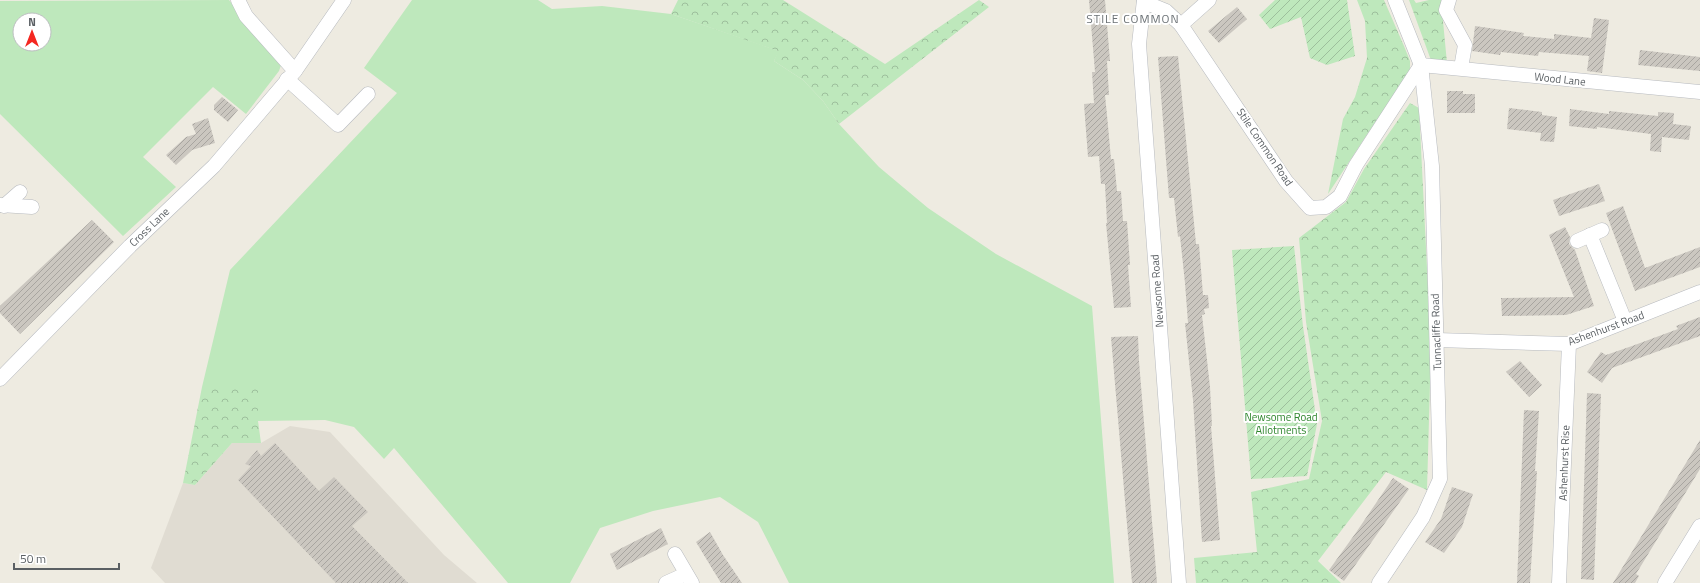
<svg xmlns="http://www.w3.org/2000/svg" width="1700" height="583" font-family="'Titillium Web',sans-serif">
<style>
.education{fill:#e0dcd2}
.green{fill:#bee8bc;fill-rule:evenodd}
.forest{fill:url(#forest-crowns)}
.garden{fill:url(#garden-furrows)}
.building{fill:url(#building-hatch)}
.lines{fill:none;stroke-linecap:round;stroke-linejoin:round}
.minor-casing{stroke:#b7babf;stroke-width:15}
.minor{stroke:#fff;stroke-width:14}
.labels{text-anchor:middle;stroke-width:4;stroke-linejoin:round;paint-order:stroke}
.street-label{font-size:11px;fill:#5a5f63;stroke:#fff}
.park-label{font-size:11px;fill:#2f862e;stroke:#fff}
.neighbourhood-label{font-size:12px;letter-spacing:1px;fill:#6b7175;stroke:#fff}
</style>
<defs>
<pattern id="forest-crowns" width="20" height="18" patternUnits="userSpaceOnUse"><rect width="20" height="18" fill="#bee8bc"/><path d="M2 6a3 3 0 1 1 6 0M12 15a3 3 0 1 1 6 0" fill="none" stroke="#9dbf9c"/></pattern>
<pattern id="garden-furrows" width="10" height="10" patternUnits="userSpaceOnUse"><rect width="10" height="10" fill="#bee8bc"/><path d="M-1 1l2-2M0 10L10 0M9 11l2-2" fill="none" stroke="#9dbf9c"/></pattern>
<pattern id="building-hatch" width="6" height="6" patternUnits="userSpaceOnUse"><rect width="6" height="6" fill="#cbc7c0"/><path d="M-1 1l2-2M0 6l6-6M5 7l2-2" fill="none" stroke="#a8a5a0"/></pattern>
</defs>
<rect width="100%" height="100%" fill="#eeebe1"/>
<path class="education" d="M 290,426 L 330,432 L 444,555 L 477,583 L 165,583 L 151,568 L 183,483 L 195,485 L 232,443 L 261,443 Z"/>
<g class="green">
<path d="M 229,0 L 281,65 L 279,71 L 246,114 L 213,87 L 143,157 L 176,187 L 123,236 L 0,114 L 0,1 ZM 20,20 L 44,20 L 44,44 L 20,44 Z"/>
<path d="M 412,0 L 538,0 L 552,9 L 602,6 L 671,14 L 779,51 L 774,61 L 803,80 L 823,101 L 839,124 L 879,167 L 928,208 L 996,254 L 1092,306 L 1114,583 L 789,583 L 758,522 L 720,497 L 653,511 L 600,528 L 570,583 L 508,583 L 394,448 L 384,459 L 354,427 L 325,420 L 258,421 L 258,387 L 202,387 L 230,270 L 397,93 L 364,68 Z"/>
</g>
<g class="forest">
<path d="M 678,0 L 783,0 L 885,64 L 979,0 L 989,7 L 839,124 L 823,101 L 803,80 L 774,61 L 778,51 L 671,14 Z"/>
<path d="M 1357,0 L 1384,0 L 1404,46 L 1410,61 L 1410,75 L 1372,127 L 1328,194 L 1343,119 L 1355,97 L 1367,58 L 1365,21 Z"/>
<path d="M 1409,0 L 1414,0 L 1416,3 L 1429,0 L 1441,0 L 1447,63 L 1432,63 Z"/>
<path d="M 1410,103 L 1419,108 L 1431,348 L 1427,490 L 1386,472 L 1318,561 L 1341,583 L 1196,583 L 1194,558 L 1257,552 L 1251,492 L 1309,479 L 1322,421 L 1306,322 L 1299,238 L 1346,202 L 1364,169 Z"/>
<path d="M 202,387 L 258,387 L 258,421 L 261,443 L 232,443 L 195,485 L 183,483 Z"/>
</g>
<g class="garden">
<path d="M 1275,0 L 1347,0 L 1355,56 L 1327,65 L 1310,58 L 1301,17 L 1270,29 L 1259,15 Z"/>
<path d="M 1294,246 L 1303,326 L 1317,424 L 1307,476 L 1251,479 L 1232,250 Z"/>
</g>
<g class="building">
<path d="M 1089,0 L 1105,0 L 1110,61 L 1107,61 L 1109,95 L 1105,95 L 1107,115 L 1111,159 L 1114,159 L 1117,191 L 1121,191 L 1123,221 L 1127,221 L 1130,265 L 1128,265 L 1131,307 L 1114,308 L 1106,223 L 1107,223 L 1105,184 L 1101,184 L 1099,156 L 1088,157 L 1084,104 L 1094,103 L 1092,72 L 1095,72 Z"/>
<path d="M 1237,7 L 1247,19 L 1219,43 L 1208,31 Z"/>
<path d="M 1594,18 L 1609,20 L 1602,73 L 1587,71 L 1589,56 L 1539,52 L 1538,56 L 1501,52 L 1500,55 L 1472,51 L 1475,26 L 1524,33 L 1523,36 L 1554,39 L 1554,34 L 1591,38 Z"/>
<path d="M 1640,50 L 1700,57 L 1700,71 L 1638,65 Z"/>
<path d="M 1178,56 L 1196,244 L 1199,244 L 1203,295 L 1208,295 L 1209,308 L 1204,309 L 1205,314 L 1202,315 L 1210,387 L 1212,426 L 1211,426 L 1220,540 L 1202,542 L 1193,400 L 1185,323 L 1188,323 L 1185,283 L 1180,236 L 1178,237 L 1174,198 L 1169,198 L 1158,57 Z"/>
<path d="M 1447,91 L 1463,91 L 1463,94 L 1475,94 L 1475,113 L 1447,113 Z"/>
<path d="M 222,97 L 238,110 L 228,122 L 214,110 L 214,105 Z"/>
<path d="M 1509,108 L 1542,112 L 1542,115 L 1557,117 L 1554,142 L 1540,141 L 1541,133 L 1507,129 Z"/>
<path d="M 1570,109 L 1609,114 L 1609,111 L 1658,116 L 1658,112 L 1674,113 L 1673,124 L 1691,126 L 1689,140 L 1662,137 L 1661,152 L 1650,151 L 1651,134 L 1597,127 L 1597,129 L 1569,126 Z"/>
<path d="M 208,118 L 215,143 L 192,150 L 176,165 L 166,155 L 186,137 L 196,134 L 192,124 Z"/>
<path d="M 1599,184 L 1605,201 L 1559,216 L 1553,200 Z"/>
<path d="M 1623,206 L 1645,268 L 1700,247 L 1700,267 L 1635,291 L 1606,213 Z"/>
<path d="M 92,220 L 114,242 L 20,334 L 0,313 L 0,306 Z"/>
<path d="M 1565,227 L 1570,237 L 1569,244 L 1575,250 L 1594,306 L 1566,315 L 1502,316 L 1501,298 L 1574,297 L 1549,235 Z"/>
<path d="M 1700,317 L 1700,336 L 1612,368 L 1602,383 L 1587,372 L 1601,352 L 1606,355 L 1632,346 L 1678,329 L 1676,326 Z"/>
<path d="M 1138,336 L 1139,361 L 1157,583 L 1132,583 L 1111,337 Z"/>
<path d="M 1520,361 L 1542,385 L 1529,397 L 1506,372 Z"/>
<path d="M 1587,393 L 1601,394 L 1594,580 L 1581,579 Z"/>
<path d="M 1524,410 L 1539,411 L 1535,471 L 1537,471 L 1530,583 L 1517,583 Z"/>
<path d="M 1700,440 L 1700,469 L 1636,574 L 1639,576 L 1635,583 L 1613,583 Z"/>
<path d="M 275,443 L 319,491 L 334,477 L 368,512 L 352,526 L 408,583 L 336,583 L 238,480 L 251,466 L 245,464 L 257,450 L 261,456 Z"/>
<path d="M 1393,478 L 1409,489 L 1344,581 L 1329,570 L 1355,534 Z"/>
<path d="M 1452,487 L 1473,494 L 1462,527 L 1444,553 L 1425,542 L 1441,519 Z"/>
<path d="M 661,528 L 668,544 L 617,570 L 610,554 Z"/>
<path d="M 710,532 L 723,555 L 742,583 L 721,583 L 713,570 L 696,542 Z"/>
</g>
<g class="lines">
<defs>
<g id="minor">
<path d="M 238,0 L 246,16 L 295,71"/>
<path d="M 1144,0 L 1139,44 L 1179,583"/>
<path d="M 1449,0 L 1446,10 L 1465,45 L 1461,68"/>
<path d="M 1144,2 L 1166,11 L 1181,25 L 1286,181 L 1310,208 L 1326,207 L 1340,196 L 1356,165 L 1421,65"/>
<path d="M 1181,25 L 1209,0"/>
<path d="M 1421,65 L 1700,92"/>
<path d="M 287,79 L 338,125 L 368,94"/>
<path d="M 0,205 L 32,207"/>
<path d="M 4,206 L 20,192"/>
<path d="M 1590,235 L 1625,321"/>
<path d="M 1577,241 L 1602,230"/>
<path d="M 1437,340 L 1569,344 L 1700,292"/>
<path d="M 0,379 L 130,246 L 214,166 L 295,71 L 344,0"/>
<path d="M 675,554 L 692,583"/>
<path d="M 666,583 L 686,574"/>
<path d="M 1379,583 L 1423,517 L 1440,479 L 1432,166 L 1421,65 L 1395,0"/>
<path d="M 1559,583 L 1569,344"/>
<path d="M 1665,583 L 1700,526"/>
</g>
</defs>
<use href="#minor" class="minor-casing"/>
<use href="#minor" class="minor"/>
</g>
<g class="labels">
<g class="street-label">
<text transform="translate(1560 79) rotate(6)" y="4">Wood Lane</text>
<text transform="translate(1265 147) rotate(56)" y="4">Stile Common Road</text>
<text transform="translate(149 227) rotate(-44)" y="4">Cross Lane</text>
<text transform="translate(1157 291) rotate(-94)" y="4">Newsome Road</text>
<text transform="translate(1606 328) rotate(-20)" y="4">Ashenhurst Road</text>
<text transform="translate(1436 332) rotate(-92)" y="4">Tunnacliffe Road</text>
<text transform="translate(1564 463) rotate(-88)" y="4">Ashenhurst Rise</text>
</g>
<g class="park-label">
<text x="1281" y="421">Newsome Road<tspan x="1281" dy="13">Allotments</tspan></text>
</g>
<g class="neighbourhood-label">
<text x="1133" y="23">STILE COMMON</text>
</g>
</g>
<g transform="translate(32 32)"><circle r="19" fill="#ffffff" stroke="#bdbfc1"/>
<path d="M0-3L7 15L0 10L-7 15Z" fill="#f42721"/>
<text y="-6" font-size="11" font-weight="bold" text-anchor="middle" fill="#5a5f63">N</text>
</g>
<path d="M14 563v6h105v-6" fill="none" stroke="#5a5f63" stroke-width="2"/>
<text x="20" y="563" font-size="12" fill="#5a5f63" stroke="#ffffff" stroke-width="3" paint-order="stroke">50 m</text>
</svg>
